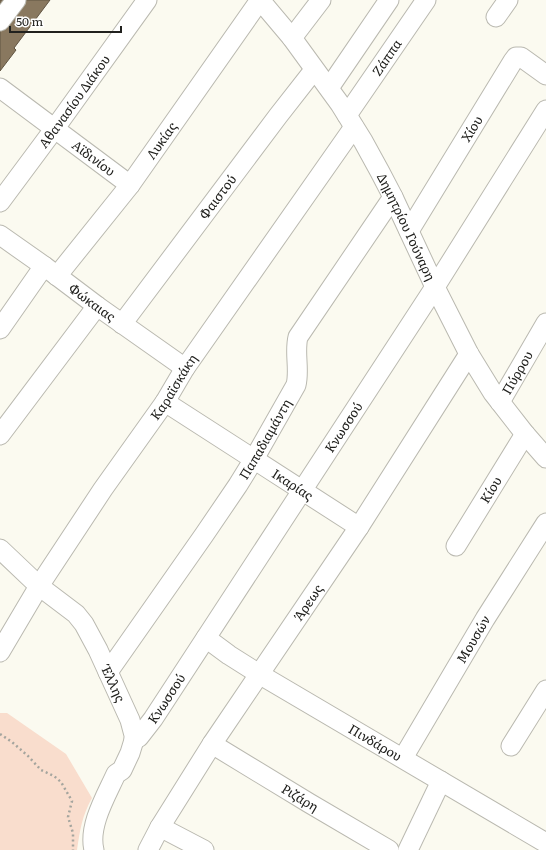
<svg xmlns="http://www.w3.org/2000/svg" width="546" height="850" font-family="Literata,serif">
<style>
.green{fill:#f9ddcd}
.building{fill:#89785f;stroke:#605442}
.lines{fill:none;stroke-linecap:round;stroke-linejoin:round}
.minor-casing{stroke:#bab9b0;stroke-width:21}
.path{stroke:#a5a59e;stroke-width:2.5;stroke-dasharray:2 3;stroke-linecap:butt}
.minor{stroke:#fff;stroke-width:19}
.labels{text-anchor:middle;stroke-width:3.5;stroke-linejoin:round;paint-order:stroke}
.street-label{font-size:13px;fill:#21211e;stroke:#fff}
</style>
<rect width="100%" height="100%" fill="#fbfaf0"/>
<path class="green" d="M 0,713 L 7,713 L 66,754 L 92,798 C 82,816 80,830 77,850 L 0,850 Z"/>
<g class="building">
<path d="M 0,0 L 4,0 L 0,6 Z"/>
<path d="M 22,0 L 50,0 L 14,48 L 16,50 L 0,71 L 0,29 Z"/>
</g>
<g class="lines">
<defs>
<g id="minor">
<path id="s1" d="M 260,0 L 292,38 L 340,104 L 363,141 L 380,172 L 393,197 L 435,287 L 469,354 L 493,393 L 525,434 L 546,458"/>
<path d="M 496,17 L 508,0"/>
<path d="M 0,21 L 16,0"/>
<path d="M 292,38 L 321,0"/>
<path id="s2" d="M 0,88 L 130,185"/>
<path d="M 329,88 L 389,0"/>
<path id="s3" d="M 347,115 L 426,0"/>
<path id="s4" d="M 0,202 L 55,128 L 147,0"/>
<path id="s5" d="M 409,231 L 513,61 L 516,57 L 521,57 L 546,75"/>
<path id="s6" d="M 0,235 L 44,266 L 97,306 L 185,368"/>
<path id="s7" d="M 57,276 L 130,185 L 260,0"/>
<path id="s8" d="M 122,324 L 278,116 L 314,70"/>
<path d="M 0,329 L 44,266"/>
<path id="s9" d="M 165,402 L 359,527"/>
<path id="s10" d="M 500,402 L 546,323"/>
<path d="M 0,435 L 97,306"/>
<path id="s11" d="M 456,546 L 525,434"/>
<path id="s12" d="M 0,549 L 39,586 L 76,614 L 84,624 L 98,650 L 130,720 L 134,735 L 134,740 L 130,753 L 122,770 L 116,774 C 106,796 88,826 94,850"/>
<path id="s13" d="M 206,638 L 229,655 L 259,674 L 546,843"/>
<path id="s14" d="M 0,652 L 39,586 L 103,489 L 165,402 L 185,368 L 354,127"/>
<path id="s15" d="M 108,672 L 204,535 L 238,485 L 254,459 L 296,385 C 300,369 294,353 298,337 L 393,197"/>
<path id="s16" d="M 134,740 L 139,737 L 153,719 L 435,287 L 546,110"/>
<path id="s17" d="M 212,744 L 309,803 L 389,850"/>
<path d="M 511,746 L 546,690"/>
<path id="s18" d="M 403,758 L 485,619 L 546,523"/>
<path d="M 160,827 L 204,850"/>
<path id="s19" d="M 148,850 L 160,827 L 212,744 L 359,527 L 469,354"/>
<path d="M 408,850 L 441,781"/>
</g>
</defs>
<use href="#minor" class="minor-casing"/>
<path class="path" d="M 0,734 L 12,742 L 28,756 L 41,770 L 54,776 L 61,782 L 72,801 L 68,817 L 73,833 L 73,850"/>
<use href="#minor" class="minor"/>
</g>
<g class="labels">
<g class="street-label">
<text dy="5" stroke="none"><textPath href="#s3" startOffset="70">Ζάππα</textPath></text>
<text dy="5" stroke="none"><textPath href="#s4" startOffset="125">Αθανασίου Διάκου</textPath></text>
<text dy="5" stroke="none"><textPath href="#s5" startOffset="120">Χίου</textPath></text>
<text dy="5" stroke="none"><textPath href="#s7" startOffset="171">Λυκίας</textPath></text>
<text dy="5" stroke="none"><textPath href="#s2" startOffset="117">Αϊδινίου</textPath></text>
<text dy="5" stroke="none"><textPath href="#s8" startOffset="159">Φαιστού</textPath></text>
<text dy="5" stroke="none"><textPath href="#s1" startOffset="271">Δημητρίου Γούναρη</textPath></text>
<text dy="5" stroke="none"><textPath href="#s6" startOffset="114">Φώκαιας</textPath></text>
<text dy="5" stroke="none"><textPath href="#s10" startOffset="34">Πύρρου</textPath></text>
<text dy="5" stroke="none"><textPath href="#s14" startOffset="317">Καραϊσκάκη</textPath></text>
<text dy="5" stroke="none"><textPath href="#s16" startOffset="377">Κνωσσού</textPath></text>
<text dy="5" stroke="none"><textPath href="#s15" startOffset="281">Παπαδιαμάντη</textPath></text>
<text dy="5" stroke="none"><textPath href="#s9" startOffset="152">Ικαρίας</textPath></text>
<text dy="5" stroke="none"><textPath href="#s11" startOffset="66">Κίου</textPath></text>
<text dy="5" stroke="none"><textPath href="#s19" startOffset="295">Άρεως</textPath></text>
<text dy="5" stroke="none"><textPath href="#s18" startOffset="138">Μουσών</textPath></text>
<text dy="5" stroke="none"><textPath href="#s12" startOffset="180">Έλλης</textPath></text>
<text dy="5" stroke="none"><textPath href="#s16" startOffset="53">Κνωσσού</textPath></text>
<text dy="5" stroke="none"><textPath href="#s13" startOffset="199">Πινδάρου</textPath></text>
<text dy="5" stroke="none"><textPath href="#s17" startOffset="103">Ριζάρη</textPath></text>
</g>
</g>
<path d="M10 26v6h111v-6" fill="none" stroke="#21211e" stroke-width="2"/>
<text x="16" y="26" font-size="12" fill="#21211e" stroke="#ffffff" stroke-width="3" paint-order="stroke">50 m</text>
</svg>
